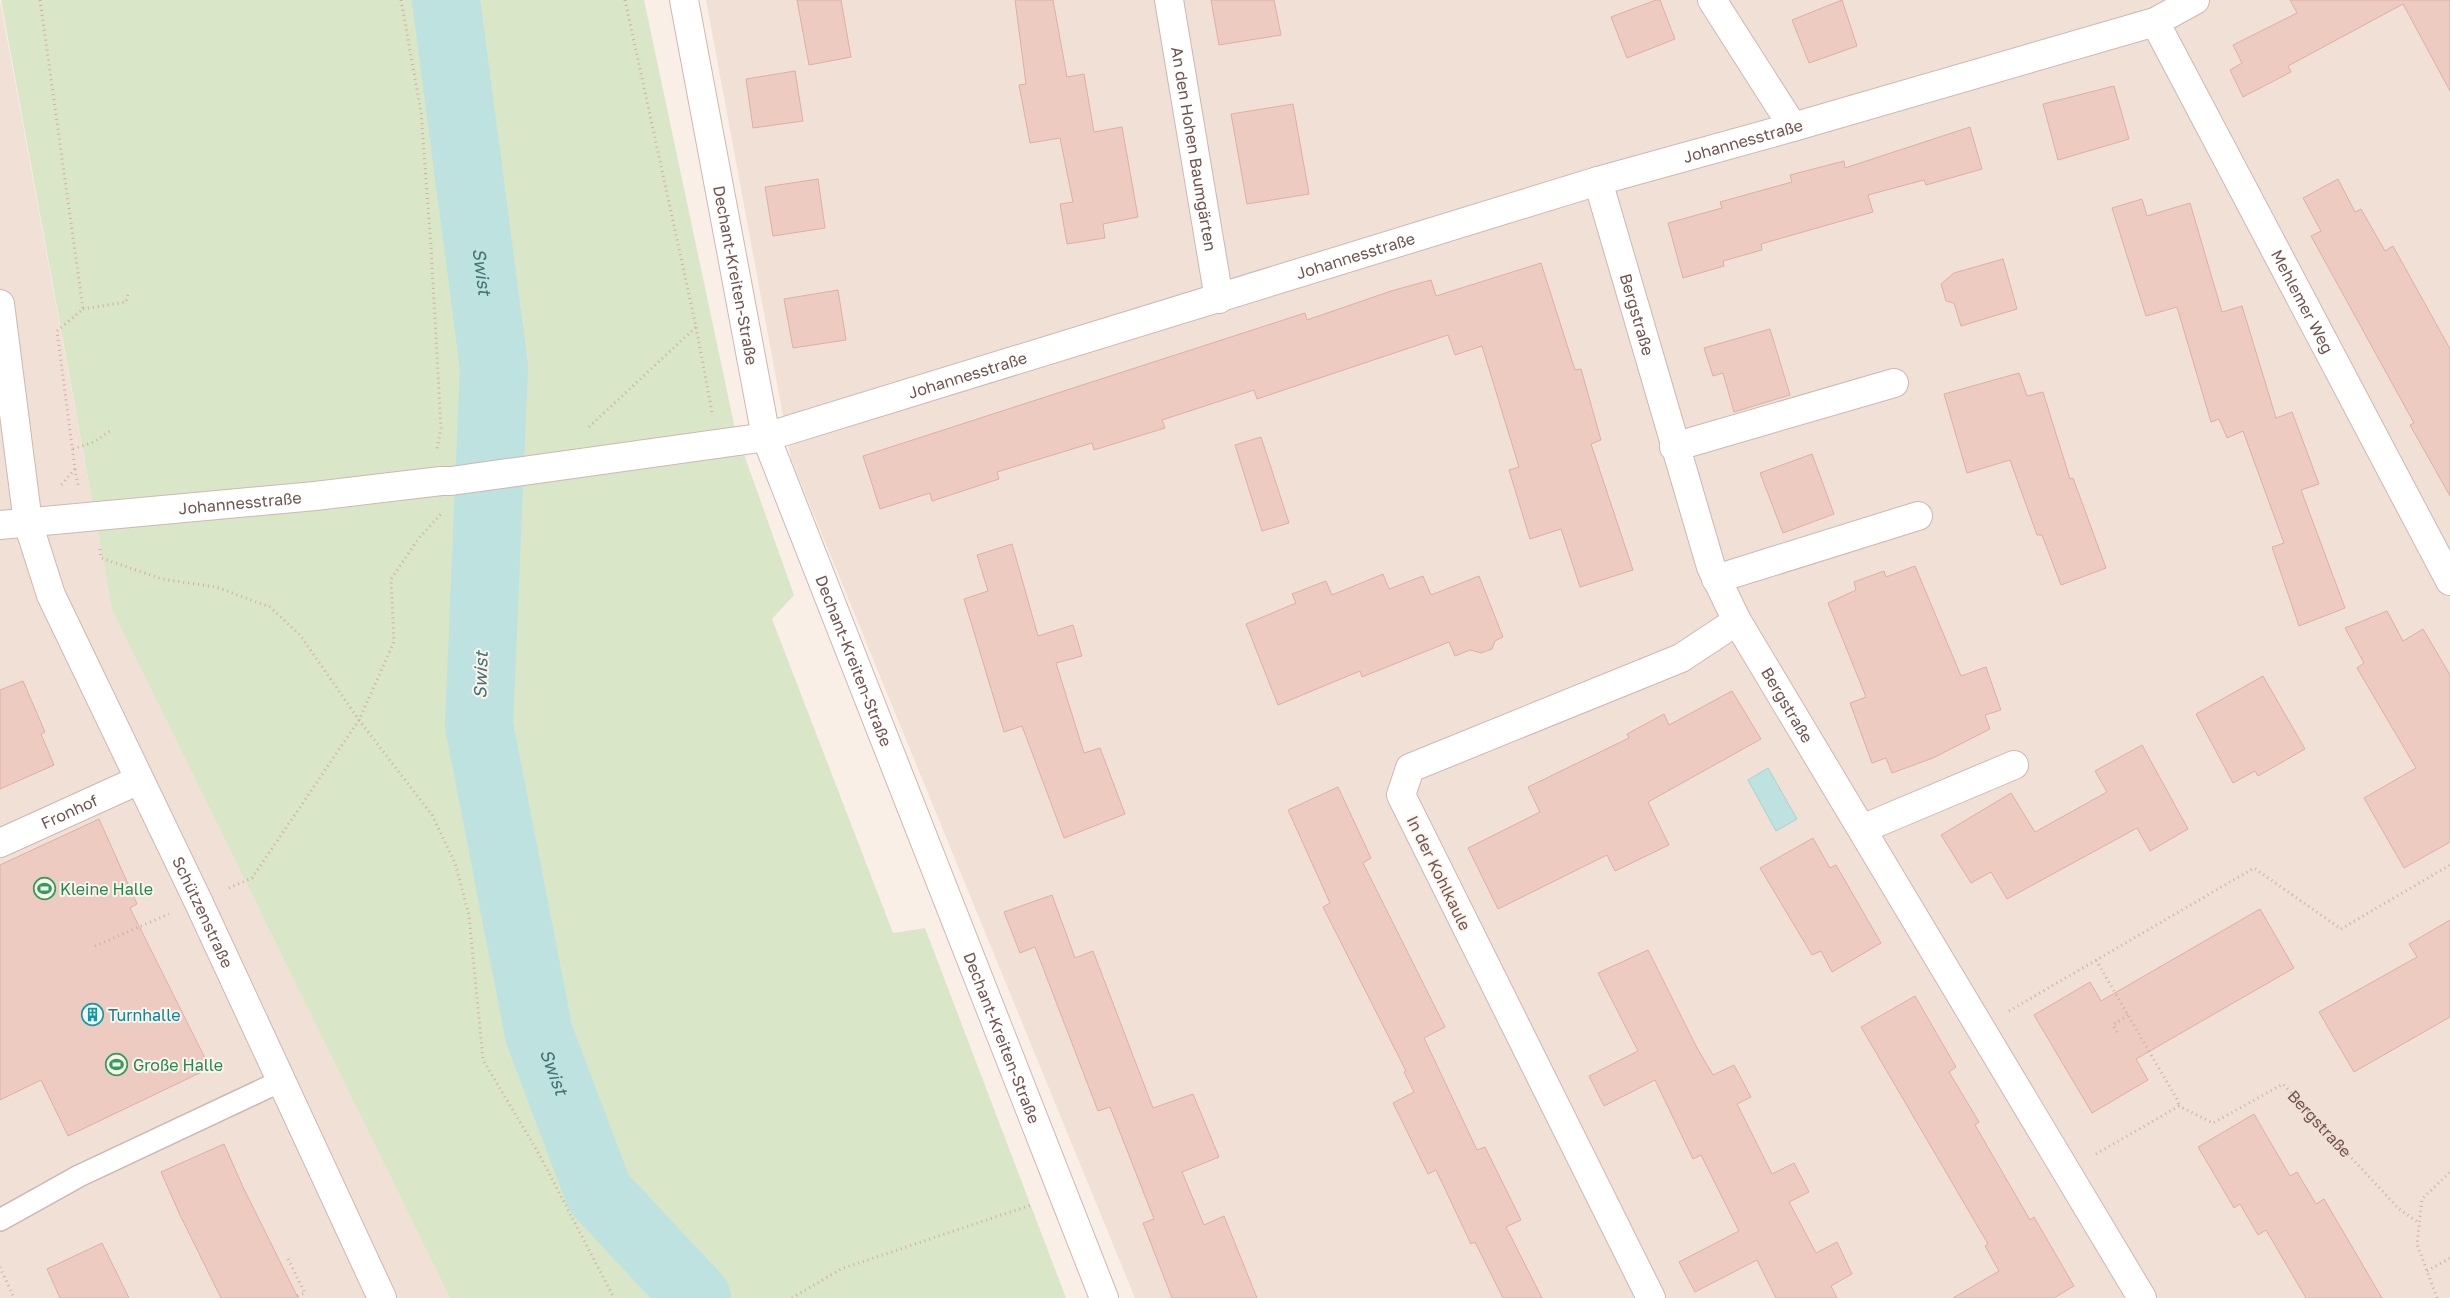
<svg xmlns="http://www.w3.org/2000/svg" width="2450" height="1298" font-family="'Golos Text',sans-serif">
<style>
.residential{fill:#f1e0d6}
.green{fill:#d9e6c7}
.water{fill:#bde2e0;stroke:#a5d2d1}
.lines{fill:none;stroke-linecap:round;stroke-linejoin:round}
.river{stroke:#bde2e0;stroke-width:68}
.building{fill:#edcbc1;stroke:#ddafa3}
.lane-casing{stroke:#cdb8b1;stroke-width:24}
.street-casing{stroke:#cdb8b1;stroke-width:30}
.path{stroke:#d1aea4;stroke-width:3;stroke-dasharray:1 4;stroke-linecap:butt}
.lane{stroke:#fff;stroke-width:21}
.street{stroke:#fff;stroke-width:28}
.labels{text-anchor:middle;stroke-width:4;stroke-linejoin:round;paint-order:stroke}
.street-label{font-size:16px;fill:#71544e;stroke:#fdf4ed}
.leisure-label{font-size:16px;fill:#27864d;stroke:#fdf4ed;text-anchor:start}
.culture-label{font-size:16px;fill:#0d838f;stroke:#fdf4ed;text-anchor:start}
.water-label{font-size:18px;font-style:italic;fill:#437574;stroke:#fdf4ed}
</style>
<rect width="100%" height="100%" fill="#faefe7"/>
<g class="residential">
<path d="M 0,0 L 112,610 L 450,1298 L 0,1298 Z"/>
<path d="M 706,0 L 2450,0 L 2450,1298 L 1135,1298 L 791,459 Z"/>
</g>
<path class="green" d="M 1,0 L 644,0 L 735,429 L 794,595 L 772,619 L 893,933 L 925,928 L 1066,1298 L 450,1298 L 112,610 Z"/>
<path class="water" d="M 1768,768 L 1797,819 L 1776,831 L 1748,780 Z"/>
<g class="lines">
<path class="river" id="s1" d="M 446,0 L 494,367 L 479,725 L 539,1034 L 599,1193 L 697,1298"/>
</g>
<g class="building">
<path d="M 797,0 L 841,0 L 851,57 L 809,65 Z"/>
<path d="M 1015,0 L 1053,0 L 1067,77 L 1084,74 L 1094,132 L 1122,127 L 1138,217 L 1103,224 L 1105,238 L 1067,244 L 1060,204 L 1073,202 L 1060,138 L 1030,143 L 1019,85 L 1026,84 Z"/>
<path d="M 1211,0 L 1274,0 L 1281,35 L 1219,45 Z"/>
<path d="M 1656,0 L 1660,0 L 1675,39 L 1627,58 L 1611,17 Z"/>
<path d="M 1842,0 L 1857,46 L 1809,63 L 1792,20 Z"/>
<path d="M 2290,0 L 2450,0 L 2450,91 L 2403,4 L 2288,66 L 2291,72 L 2243,97 L 2230,70 L 2242,63 L 2233,45 L 2297,13 Z"/>
<path d="M 795,71 L 803,121 L 753,128 L 746,79 Z"/>
<path d="M 2114,86 L 2129,139 L 2058,160 L 2043,104 Z"/>
<path d="M 1293,104 L 1309,194 L 1247,204 L 1231,114 Z"/>
<path d="M 1970,127 L 1982,169 L 1926,185 L 1924,180 L 1868,195 L 1873,212 L 1761,244 L 1762,250 L 1723,261 L 1724,266 L 1683,278 L 1668,223 L 1722,208 L 1720,202 L 1792,182 L 1790,175 L 1844,161 L 1845,168 Z"/>
<path d="M 818,179 L 825,228 L 773,236 L 765,187 Z"/>
<path d="M 2338,179 L 2355,212 L 2361,209 L 2385,251 L 2393,246 L 2450,349 L 2450,496 L 2410,425 L 2414,423 L 2311,236 L 2321,231 L 2303,198 Z"/>
<path d="M 2142,199 L 2147,216 L 2190,203 L 2222,312 L 2242,306 L 2276,418 L 2292,412 L 2319,484 L 2301,490 L 2345,608 L 2299,626 L 2272,547 L 2284,543 L 2243,431 L 2227,438 L 2219,419 L 2211,422 L 2177,307 L 2146,316 L 2112,208 Z"/>
<path d="M 2003,259 L 2017,309 L 1961,326 L 1954,303 L 1946,301 L 1941,284 L 1954,273 Z"/>
<path d="M 1541,263 L 1575,370 L 1581,369 L 1601,440 L 1591,444 L 1633,570 L 1580,587 L 1561,529 L 1530,539 L 1509,470 L 1519,467 L 1482,346 L 1455,355 L 1448,335 L 1257,399 L 1254,390 L 1162,420 L 1165,428 L 1094,450 L 1092,443 L 997,472 L 999,479 L 932,501 L 930,493 L 880,509 L 863,456 L 1305,313 L 1307,320 L 1391,291 L 1431,280 L 1436,296 Z"/>
<path d="M 838,290 L 846,340 L 793,348 L 784,299 Z"/>
<path d="M 1770,329 L 1790,395 L 1734,412 L 1723,373 L 1713,376 L 1704,348 Z"/>
<path d="M 2019,373 L 2027,396 L 2043,392 L 2070,479 L 2073,478 L 2106,568 L 2061,585 L 2042,535 L 2037,535 L 2010,460 L 1967,473 L 1944,394 Z"/>
<path d="M 1261,437 L 1289,523 L 1262,531 L 1235,445 Z"/>
<path d="M 1812,454 L 1834,514 L 1783,533 L 1760,473 Z"/>
<path d="M 1012,544 L 1038,636 L 1073,625 L 1082,656 L 1056,663 L 1084,753 L 1100,748 L 1125,814 L 1064,838 L 1022,726 L 1004,732 L 964,599 L 988,591 L 977,555 Z"/>
<path d="M 1915,566 L 1961,676 L 1986,667 L 2001,710 L 1985,715 L 1990,729 L 1933,758 L 1892,773 L 1886,758 L 1872,763 L 1850,703 L 1866,697 L 1828,603 L 1856,590 L 1854,582 L 1884,571 L 1886,577 Z"/>
<path d="M 1383,574 L 1389,589 L 1423,576 L 1431,595 L 1479,576 L 1503,637 L 1495,641 L 1492,649 L 1481,653 L 1470,650 L 1455,656 L 1449,642 L 1362,677 L 1360,671 L 1278,705 L 1246,624 L 1296,603 L 1292,594 L 1326,581 L 1332,595 Z"/>
<path d="M 2387,611 L 2403,641 L 2423,629 L 2450,675 L 2450,842 L 2404,868 L 2364,798 L 2416,768 L 2357,668 L 2364,663 L 2345,628 Z"/>
<path d="M 2263,676 L 2305,749 L 2258,776 L 2255,771 L 2233,783 L 2196,714 Z"/>
<path d="M 23,681 L 45,732 L 41,734 L 54,765 L 0,789 L 0,690 Z"/>
<path d="M 1732,691 L 1761,739 L 1648,802 L 1669,845 L 1615,871 L 1607,855 L 1498,909 L 1468,848 L 1540,812 L 1528,787 L 1629,738 L 1627,734 L 1664,714 L 1669,725 Z"/>
<path d="M 2142,745 L 2188,829 L 2150,851 L 2137,828 L 2007,899 L 1991,872 L 1971,883 L 1941,835 L 2011,793 L 2035,832 L 2107,792 L 2095,771 Z"/>
<path d="M 1338,787 L 1371,858 L 1363,863 L 1445,1027 L 1424,1038 L 1477,1150 L 1485,1147 L 1521,1220 L 1506,1227 L 1542,1298 L 1503,1298 L 1475,1242 L 1471,1244 L 1436,1170 L 1428,1174 L 1393,1103 L 1414,1092 L 1404,1072 L 1406,1071 L 1323,907 L 1330,903 L 1288,810 Z"/>
<path d="M 99,819 L 137,904 L 130,908 L 210,1068 L 68,1136 L 41,1080 L 0,1100 L 0,865 Z"/>
<path d="M 1813,838 L 1830,868 L 1836,865 L 1881,943 L 1832,972 L 1821,951 L 1812,955 L 1760,868 Z"/>
<path d="M 1052,895 L 1075,958 L 1093,951 L 1153,1108 L 1193,1094 L 1219,1157 L 1182,1172 L 1204,1225 L 1224,1216 L 1257,1298 L 1172,1298 L 1143,1223 L 1154,1219 L 1110,1107 L 1098,1111 L 1035,947 L 1020,953 L 1004,912 Z"/>
<path d="M 2260,909 L 2294,968 L 2136,1059 L 2148,1080 L 2092,1113 L 2034,1015 L 2090,982 L 2101,1001 Z"/>
<path d="M 2450,920 L 2450,1017 L 2354,1072 L 2319,1012 L 2417,957 L 2409,944 Z"/>
<path d="M 1648,950 L 1697,1048 L 1713,1075 L 1734,1065 L 1751,1097 L 1737,1104 L 1772,1174 L 1794,1163 L 1809,1192 L 1789,1202 L 1816,1253 L 1837,1242 L 1852,1274 L 1831,1286 L 1837,1298 L 1776,1298 L 1757,1260 L 1695,1292 L 1679,1262 L 1739,1231 L 1701,1155 L 1693,1159 L 1655,1080 L 1604,1106 L 1589,1076 L 1638,1051 L 1598,973 Z"/>
<path d="M 1915,996 L 1956,1067 L 1949,1072 L 1979,1122 L 1975,1125 L 2030,1220 L 2034,1217 L 2074,1286 L 2054,1298 L 1953,1298 L 1999,1271 L 1985,1246 L 1988,1244 L 1861,1027 Z"/>
<path d="M 2254,1114 L 2290,1176 L 2297,1172 L 2316,1204 L 2324,1199 L 2382,1298 L 2306,1298 L 2266,1230 L 2258,1235 L 2240,1204 L 2234,1208 L 2198,1147 Z"/>
<path d="M 224,1144 L 243,1187 L 298,1298 L 221,1298 L 180,1215 L 161,1172 Z"/>
<path d="M 102,1243 L 129,1298 L 60,1298 L 47,1269 Z"/>
</g>
<g class="lines">
<defs>
<path id="lane" d="M 0,1220 L 79,1176 L 281,1081"/>
<g id="street">
<path id="s3" d="M 684,0 L 766,437 L 1104,1298"/>
<path id="s4" d="M 1169,0 L 1219,299"/>
<path d="M 1712,0 L 1793,127"/>
<path id="s5" d="M 2155,22 L 2450,581"/>
<path id="s6" d="M 1598,181 L 1711,567 L 1737,621 L 2142,1298"/>
<path id="s7" d="M 0,304 L 28,523 L 51,595 L 198,901 L 382,1298"/>
<path d="M 1674,447 L 1894,383"/>
<path id="s8" d="M 0,525 L 315,496 L 441,481 L 451,481 L 766,437 L 1598,181 L 1793,127 L 2155,22 L 2195,0"/>
<path d="M 1716,579 L 1918,516"/>
<path d="M 1862,829 L 2014,765"/>
<path id="s9" d="M 0,843 L 139,780"/>
<path d="M 1651,1298 L 1401,795 L 1410,768 L 1681,658 L 1737,621"/>
</g>
</defs>
<use href="#lane" class="lane-casing"/>
<use href="#street" class="street-casing"/>
<g class="path">
<path d="M 40,0 L 83,309 L 57,331 L 75,469 L 61,485"/>
<path d="M 401,0 L 421,112 L 431,247 L 441,428 L 437,449"/>
<path d="M 625,0 L 696,327 L 712,412"/>
<path d="M 83,309 L 126,302 L 128,293"/>
<path d="M 589,427 L 696,327"/>
<path d="M 73,449 L 94,442 L 110,431"/>
<path d="M 75,469 L 78,485"/>
<path d="M 100,549 L 101,558 L 162,579 L 216,587 L 270,607 L 300,635 L 359,720 L 432,815 L 455,863 L 469,915 L 483,1060 L 539,1154 L 614,1298"/>
<path d="M 229,888 L 252,878 L 359,720 L 394,642 L 391,579 L 419,538 L 441,514"/>
<path d="M 95,946 L 169,914"/>
<path d="M 2096,960 L 2178,1101 L 2179,1106"/>
<path d="M 2009,1011 L 2254,868 L 2341,929 L 2450,865"/>
<path d="M 2117,1032 L 2113,1025 L 2128,1015"/>
<path id="s2" d="M 2096,1154 L 2179,1106 L 2213,1123 L 2283,1084 L 2399,1209 L 2419,1223"/>
<path d="M 288,1259 L 305,1293 L 297,1296"/>
<path d="M 0,1267 L 14,1298"/>
<path d="M 2427,1271 L 2450,1258"/>
<path d="M 792,1298 L 841,1269 L 1031,1205"/>
<path d="M 2437,1298 L 2417,1244 L 2422,1199 L 2450,1172"/>
</g>
<use href="#lane" class="lane"/>
<use href="#street" class="street"/>
</g>
<defs>
<symbol id="stadium-ring" viewBox="-11 -11 22 22"><circle r="9.5" fill="#fdf4ed" stroke="#2e9e5b" stroke-width="1.5"/><path d="M0-5a6.5 5 0 1 0 0 10a6.5 5 0 1 0 0-10ZM-3.5-1.8h7v3.6h-7Z" fill="#2e9e5b"/></symbol>
<symbol id="building-ring" viewBox="-11 -11 22 22"><circle r="9.5" fill="#fdf4ed" stroke="#0f9aa8" stroke-width="1.5"/><path d="M-4-6H4V6H1V3H-1V6H-4ZM-2.5-4.3h1.7v1.8h-1.7ZM.8-4.3h1.7v1.8H.8ZM-2.5-1h1.7V.8h-1.7ZM.8-1h1.7V.8H.8Z" fill="#0f9aa8"/></symbol>
</defs>
<g fill-rule="evenodd">
<use href="#stadium-ring" x="32" y="876" width="25" height="25"/>
<use href="#building-ring" x="80" y="1002" width="25" height="25"/>
<use href="#stadium-ring" x="104" y="1052" width="25" height="25"/>
</g>
<g class="labels">
<g class="street-label">
<text dy="6" stroke="none"><textPath href="#s8" startOffset="1792">Johannesstraße</textPath></text>
<text dy="6" stroke="none"><textPath href="#s4" startOffset="151">An den Hohen Baumgärten</textPath></text>
<text dy="6" stroke="none"><textPath href="#s8" startOffset="1388">Johannesstraße</textPath></text>
<text dy="6" stroke="none"><textPath href="#s3" startOffset="280">Dechant-Kreiten-Straße</textPath></text>
<text dy="6" stroke="none"><textPath href="#s5" startOffset="316">Mehlemer Weg</textPath></text>
<text dy="6" stroke="none"><textPath href="#s6" startOffset="139">Bergstraße</textPath></text>
<text dy="6" stroke="none"><textPath href="#s8" startOffset="982">Johannesstraße</textPath></text>
<text dy="6" stroke="none"><textPath href="#s8" startOffset="241">Johannesstraße</textPath></text>
<text dy="6" stroke="none"><textPath href="#s3" startOffset="685">Dechant-Kreiten-Straße</textPath></text>
<text dy="6" stroke="none"><textPath href="#s6" startOffset="560">Bergstraße</textPath></text>
<text dy="6" stroke="none"><textPath href="#s9" startOffset="76">Fronhof</textPath></text>
<text transform="translate(1439 873) rotate(64)" y="6">In der Kohlkaule</text>
<text dy="6" stroke="none"><textPath href="#s7" startOffset="648">Schützenstraße</textPath></text>
<text dy="6" stroke="none"><textPath href="#s3" startOffset="1090">Dechant-Kreiten-Straße</textPath></text>
<text dy="6" stroke="none"><textPath href="#s2" startOffset="268">Bergstraße</textPath></text>
</g>
<g class="leisure-label">
<text x="60" y="895">Kleine Halle</text>
<text x="133" y="1071">Große Halle</text>
</g>
<g class="culture-label">
<text x="108" y="1021">Turnhalle</text>
</g>
<g class="water-label">
<text dy="6" stroke="none"><textPath href="#s1" startOffset="274">Swist</textPath></text>
<text transform="translate(481 675) rotate(-88)" y="6">Swist</text>
<text dy="6" stroke="none"><textPath href="#s1" startOffset="1084">Swist</textPath></text>
</g>
</g>
</svg>
